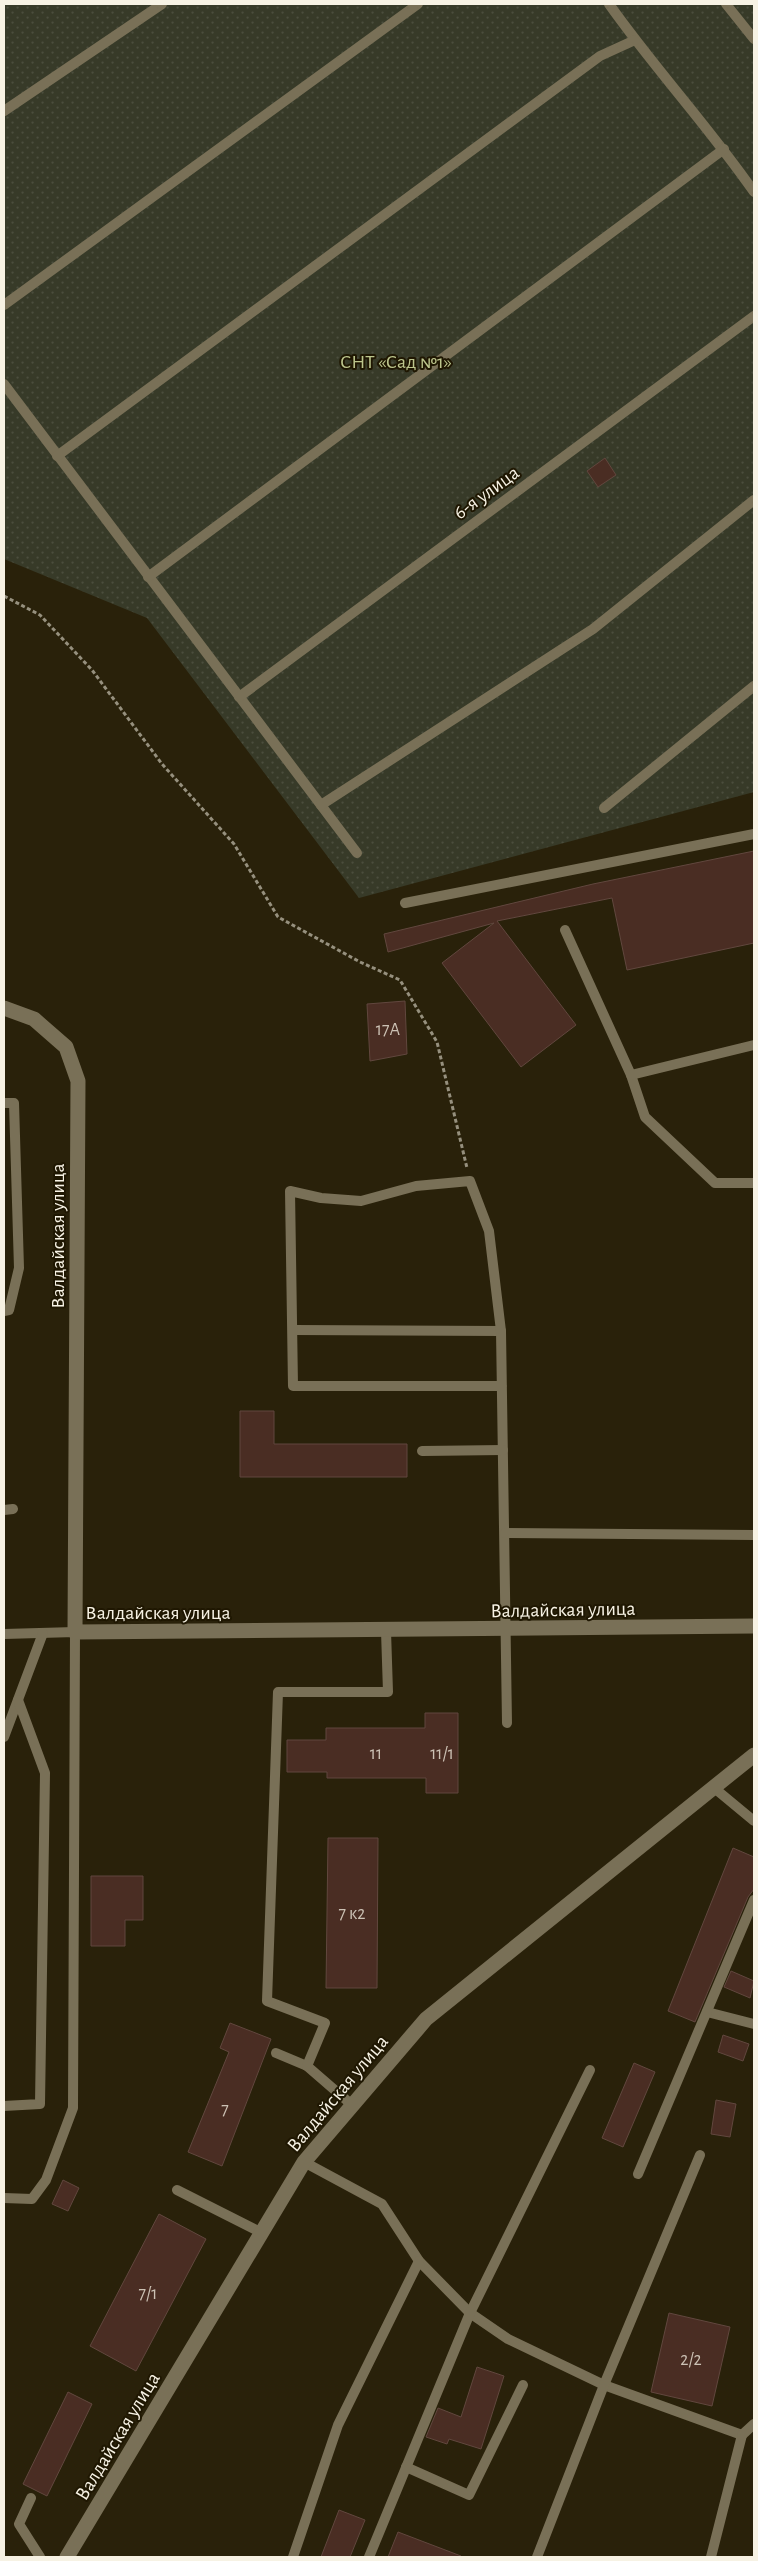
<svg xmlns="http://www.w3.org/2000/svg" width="758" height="2561" font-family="'Alegreya Sans',sans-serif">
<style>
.garden{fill:url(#garden-dots)}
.building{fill:#4a2d23;stroke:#61473e}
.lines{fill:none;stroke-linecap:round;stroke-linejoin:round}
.path{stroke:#96907e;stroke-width:3;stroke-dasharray:4 2.5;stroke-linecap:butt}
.service{stroke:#797057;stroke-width:10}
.minor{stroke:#797057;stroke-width:15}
.tertiary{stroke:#797057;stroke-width:15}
.labels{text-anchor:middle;stroke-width:4;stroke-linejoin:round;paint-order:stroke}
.number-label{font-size:18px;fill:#ccc1b4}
.park-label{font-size:20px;fill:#bdc68d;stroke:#1f1702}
.street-label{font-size:20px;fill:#f7f2e4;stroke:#1f1702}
</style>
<defs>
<pattern id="garden-dots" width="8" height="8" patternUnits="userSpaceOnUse" patternTransform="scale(1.25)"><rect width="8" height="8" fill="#373a28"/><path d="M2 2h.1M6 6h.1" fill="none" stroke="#4b4d3d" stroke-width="1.8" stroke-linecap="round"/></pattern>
</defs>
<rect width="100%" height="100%" fill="#29210a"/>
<path class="garden" d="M 4,4 L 754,4 L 754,792 L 359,898 L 147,618 L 4,559 Z"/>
<g class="building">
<path d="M 605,458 L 616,475 L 598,487 L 587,471 Z"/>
<path d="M 754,851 L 754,943 L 627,970 L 612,898 L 497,921 L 576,1025 L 521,1067 L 442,963 L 494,923 L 388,952 L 384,934 L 593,884 Z"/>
<path d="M 405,1001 L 407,1054 L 370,1061 L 367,1004 Z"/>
<path d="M 240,1411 L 274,1411 L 274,1444 L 407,1444 L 407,1477 L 240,1477 Z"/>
<path d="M 425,1713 L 458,1713 L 458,1793 L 426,1793 L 426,1778 L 327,1778 L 327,1772 L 287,1772 L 287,1740 L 326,1740 L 326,1728 L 425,1728 Z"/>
<path d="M 328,1838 L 378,1838 L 377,1988 L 326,1988 Z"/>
<path d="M 733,1848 L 754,1857 L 754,1889 L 748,1897 L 695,2022 L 668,2011 Z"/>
<path d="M 91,1876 L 143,1876 L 143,1920 L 125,1920 L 125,1946 L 91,1946 Z"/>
<path d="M 731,1971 L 754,1981 L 750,1998 L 724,1987 Z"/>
<path d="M 230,2023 L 271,2039 L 222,2166 L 188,2152 L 229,2052 L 220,2048 Z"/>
<path d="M 723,2035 L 749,2044 L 743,2061 L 718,2052 Z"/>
<path d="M 634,2063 L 655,2072 L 623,2147 L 602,2138 Z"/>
<path d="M 716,2100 L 736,2104 L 730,2137 L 711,2134 Z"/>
<path d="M 63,2180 L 79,2188 L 68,2211 L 52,2204 Z"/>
<path d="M 159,2214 L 206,2239 L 136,2371 L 90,2346 Z"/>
<path d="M 669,2313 L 730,2327 L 712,2406 L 651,2392 Z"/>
<path d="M 477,2367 L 504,2376 L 481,2449 L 449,2439 L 447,2444 L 426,2437 L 438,2408 L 461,2417 Z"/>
<path d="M 68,2392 L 92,2404 L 47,2496 L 23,2484 Z"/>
<path d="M 339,2510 L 365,2520 L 350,2557 L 321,2557 Z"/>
<path d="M 398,2532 L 461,2556 L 461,2557 L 388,2557 Z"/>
</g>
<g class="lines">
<path class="path" d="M 4,596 L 40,615 L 92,670 L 162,764 L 234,844 L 278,917 L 360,962 L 400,980 L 437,1042 L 467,1168"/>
<g class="service">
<path d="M 609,4 C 655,69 709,127 754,192"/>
<path d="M 726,4 L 754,39"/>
<path d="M 4,111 L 162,4"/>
<path d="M 4,305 L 418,4"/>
<path d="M 4,384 L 357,853"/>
<path d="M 57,456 L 600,56 L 635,40"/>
<path d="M 148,577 L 724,149"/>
<path d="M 239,697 L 754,316"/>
<path d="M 321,805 L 593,629 L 754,500"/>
<path d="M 604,808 L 754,686"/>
<path d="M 405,903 L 754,834"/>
<path d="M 565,930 L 631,1075 L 645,1117 L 715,1183 L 754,1183"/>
<path d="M 631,1075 L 754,1045"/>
<path d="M 4,1103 L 14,1103 L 19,1268 L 9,1310 L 4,1311"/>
<path d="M 294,1330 L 501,1331"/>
<path d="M 502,1386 L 293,1386 L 290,1191 L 321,1198 L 361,1201 L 416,1186 L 470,1181 L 489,1231 L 501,1331 L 507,1723"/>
<path d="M 422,1451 L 503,1450"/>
<path d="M 4,1510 L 13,1509"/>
<path d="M 505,1533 L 754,1535"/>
<path d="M 4,1634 L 75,1632 L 73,2108 L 46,2180 L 32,2199 L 4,2198"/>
<path d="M 4,1737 L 43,1633"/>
<path d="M 713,1787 L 754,1821"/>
<path d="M 707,2012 L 754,2024"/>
<path d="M 276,2053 L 307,2066 L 352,2105"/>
<path d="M 307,2066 L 325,2023 L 267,2001 L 278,1692 L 388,1692 L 386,1631"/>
<path d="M 4,2106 L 40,2104 L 45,1773 L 18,1700"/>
<path d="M 304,2162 L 382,2204 L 419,2261 L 470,2313 L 508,2339 L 604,2385 L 742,2435 L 711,2557"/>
<path d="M 638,2174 L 754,1900"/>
<path d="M 177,2190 L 262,2233"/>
<path d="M 742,2435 L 754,2424"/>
<path d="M 406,2467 L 469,2495 L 523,2385"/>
<path d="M 31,2498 L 19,2524 L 40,2557"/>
<path d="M 293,2557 L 338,2425 L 419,2261"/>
<path d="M 369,2557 L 470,2313 L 590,2070"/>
<path d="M 537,2557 L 604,2385 L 700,2155"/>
</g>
<path class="minor" d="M 4,1008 L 34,1019 L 66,1047 L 78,1081 L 75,1632 L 754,1626"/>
<path class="tertiary" d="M 67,2557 L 304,2162 L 426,2019 L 754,1755"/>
</g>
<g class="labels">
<g class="number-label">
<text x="388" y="1035">17А</text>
<text x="376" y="1759">11</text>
<text x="442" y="1759">11/1</text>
<text x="352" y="1919">7 к2</text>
<text x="225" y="2115">7</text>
<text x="148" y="2299">7/1</text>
<text x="691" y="2365">2/2</text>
</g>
<g class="park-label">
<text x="396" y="368">СНТ «Сад №1»</text>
</g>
<g class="street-label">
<text transform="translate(486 492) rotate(-36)" y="7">6-я улица</text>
<text transform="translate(57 1236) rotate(-90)" y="7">Валдайская улица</text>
<text transform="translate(563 1609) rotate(-1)" y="7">Валдайская улица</text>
<text x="158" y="1619">Валдайская улица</text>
<text transform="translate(337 2093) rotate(-50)" y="7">Валдайская улица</text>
<text transform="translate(117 2436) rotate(-59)" y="7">Валдайская улица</text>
</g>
</g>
<rect width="758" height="2561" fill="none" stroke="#f7f2e4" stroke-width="10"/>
</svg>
